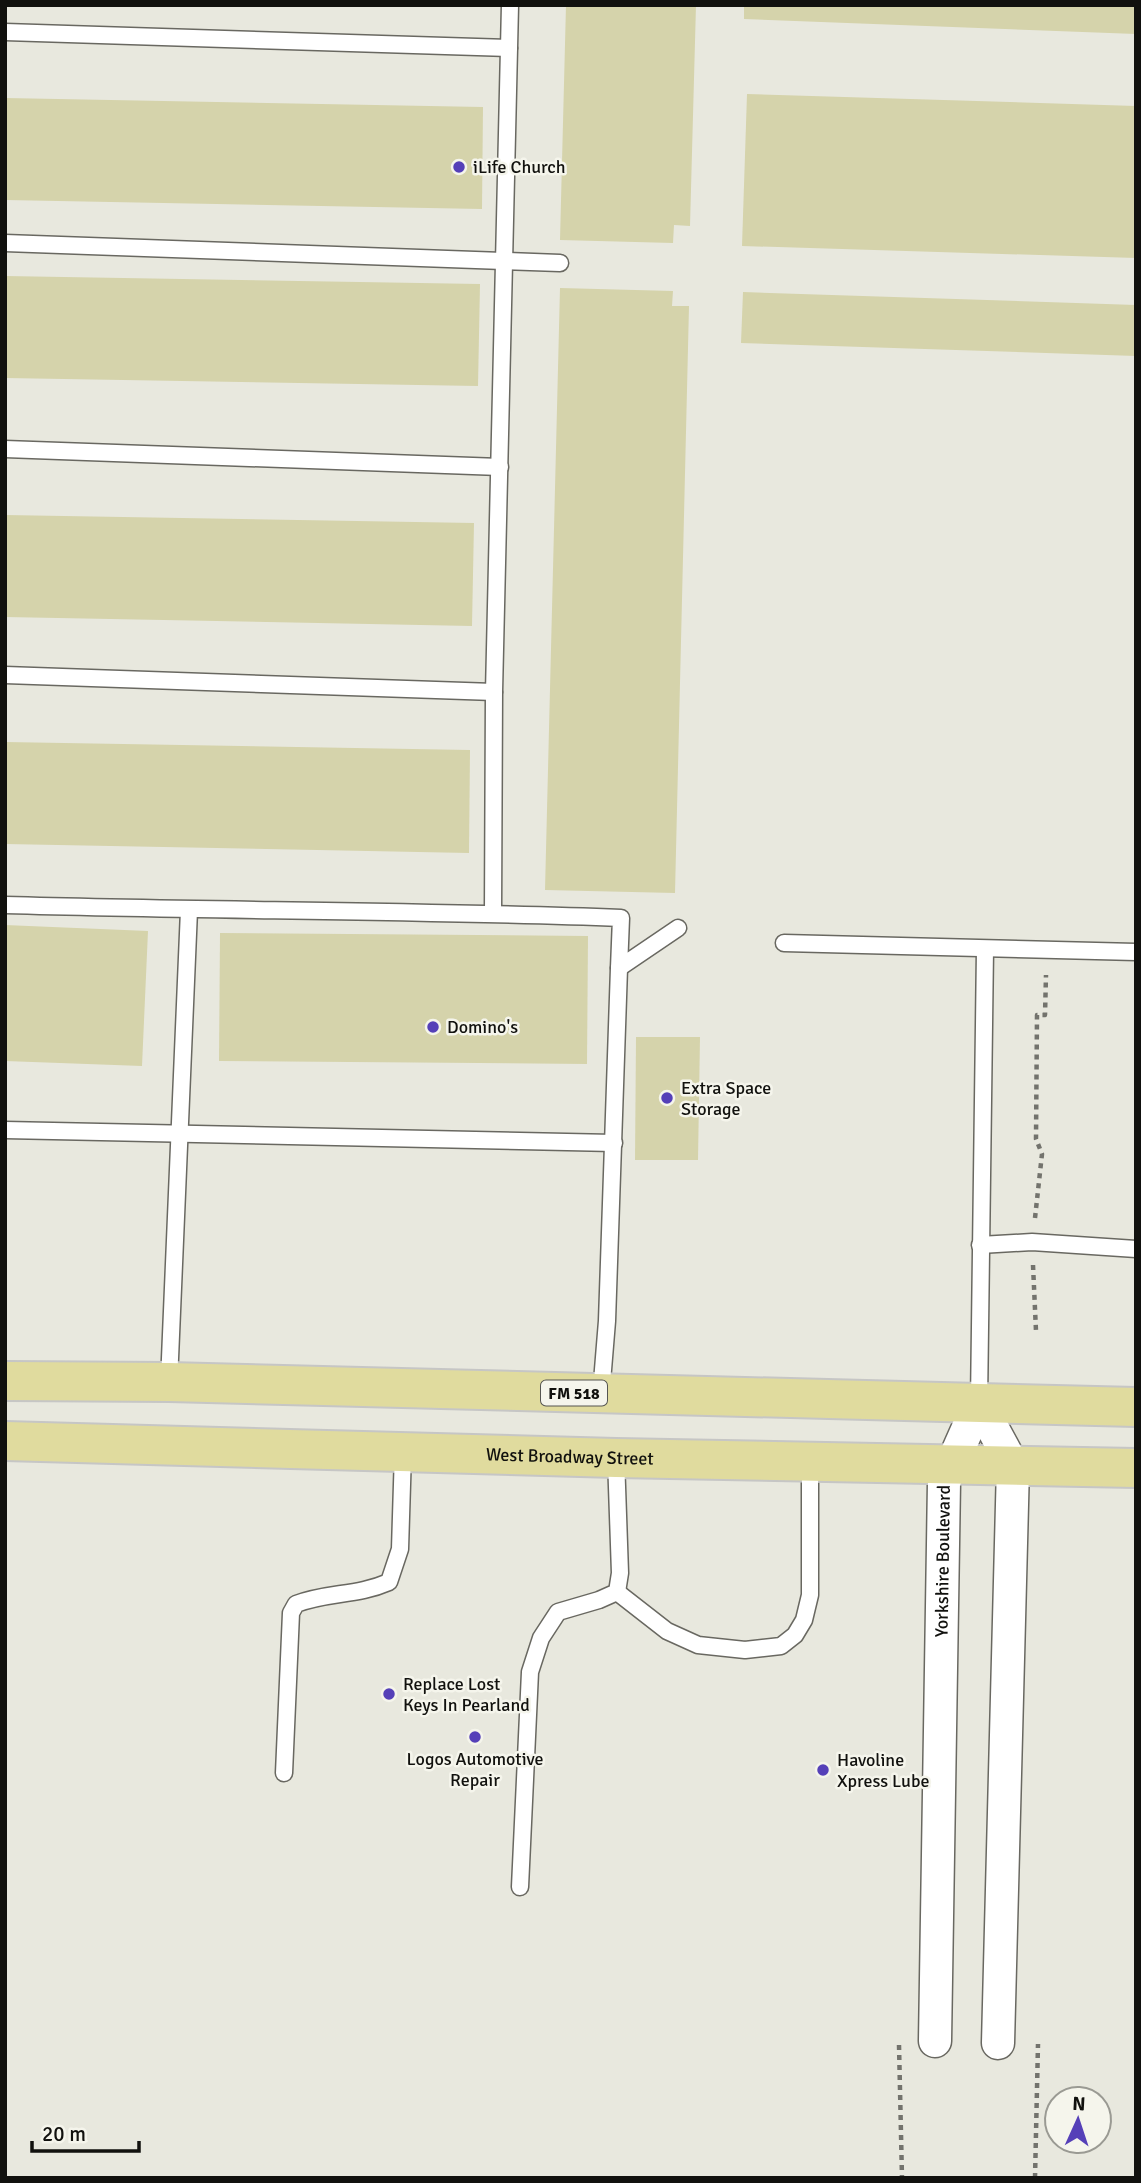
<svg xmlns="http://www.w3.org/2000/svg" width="1141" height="2183" font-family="Signika,sans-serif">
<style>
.building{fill:#d5d3ab}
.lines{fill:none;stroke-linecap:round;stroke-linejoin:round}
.service-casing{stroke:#696861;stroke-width:19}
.minor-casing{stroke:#696861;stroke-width:35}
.primary-casing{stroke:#c6c6c5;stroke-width:42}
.path{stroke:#73736d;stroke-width:4.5;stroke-dasharray:5 5;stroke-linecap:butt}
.service{stroke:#fff;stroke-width:16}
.minor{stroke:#fff;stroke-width:32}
.primary{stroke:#e0db9e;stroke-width:38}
.poi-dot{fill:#5540b8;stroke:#f5f5ec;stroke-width:2.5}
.labels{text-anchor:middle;stroke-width:5;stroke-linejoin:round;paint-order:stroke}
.shield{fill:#f5f5ec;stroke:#555551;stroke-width:2}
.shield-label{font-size:16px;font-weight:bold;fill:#11110e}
.poi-label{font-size:18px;fill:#11110e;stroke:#f5f5ec;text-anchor:start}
.street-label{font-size:18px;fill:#11110e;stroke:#f5f5ec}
</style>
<rect width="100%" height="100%" fill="#e8e8de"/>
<g class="building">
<path d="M 566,5 L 696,5 L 690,226 L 674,225 L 673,243 L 560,240 Z"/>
<path d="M 744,5 L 1136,5 L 1136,34 L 744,19 Z"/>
<path d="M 747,94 L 1136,106 L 1136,258 L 742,246 Z"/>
<path d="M 5,98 L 483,107 L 482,209 L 5,200 Z"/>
<path d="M 5,276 L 480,284 L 478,386 L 5,378 Z"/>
<path d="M 560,288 L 673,291 L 672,306 L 689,306 L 675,893 L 545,890 Z"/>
<path d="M 743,292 L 1136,305 L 1136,356 L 741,343 Z"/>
<path d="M 5,515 L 474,523 L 472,626 L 5,617 Z"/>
<path d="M 5,742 L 470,750 L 469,853 L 5,844 Z"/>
<path d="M 5,925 L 148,931 L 142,1066 L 5,1061 Z"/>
<path d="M 220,933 L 588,936 L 587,1064 L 219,1061 Z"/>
<path d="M 636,1037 L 700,1037 L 698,1160 L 635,1160 Z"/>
</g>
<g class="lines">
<defs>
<g id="service">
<path d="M 5,32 L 509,48"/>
<path d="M 5,243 L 560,263"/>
<path d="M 5,449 L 500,467"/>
<path d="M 5,675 L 494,692"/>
<path d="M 5,905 C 210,911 416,910 621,918 L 619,968 L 678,928"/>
<path d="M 493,913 L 494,692 L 510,5"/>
<path d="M 784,943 L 1136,952"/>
<path d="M 5,1130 L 614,1143"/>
<path d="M 980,1245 L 1032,1242 L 1136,1249"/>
<path d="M 169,1382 L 189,910"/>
<path d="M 601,1394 L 607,1321 L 619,968"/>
<path d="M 979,1403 L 985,949"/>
<path d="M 617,1592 L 667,1631 L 698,1645 L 745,1650 L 781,1646 L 795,1635 L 804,1620 L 810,1595 L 810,1462"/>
<path d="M 284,1773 L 291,1613 L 296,1604 C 327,1592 357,1596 389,1582 L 400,1549 L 403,1452"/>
<path d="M 520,1887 L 530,1672 L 541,1638 L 558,1612 L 599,1600 L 617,1592 L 620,1573 L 616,1458"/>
</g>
<g id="minor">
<path d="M 979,1403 L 1013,1466 L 998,2043"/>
<path id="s1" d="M 935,2041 L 944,1482 L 979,1403"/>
</g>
<g id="primary">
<path d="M 5,1381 L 169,1382 L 1136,1407"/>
<path id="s2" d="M 5,1441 L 616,1458 L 1136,1468"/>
</g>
</defs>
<use href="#service" class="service-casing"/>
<use href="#minor" class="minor-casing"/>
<use href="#primary" class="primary-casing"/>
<g class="path">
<path d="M 1035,1218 L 1042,1154 L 1036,1139 L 1037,1015 L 1045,1015 L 1046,975"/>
<path d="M 1033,1265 L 1036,1331"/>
<path d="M 899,2045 L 902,2178"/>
<path d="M 1035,2178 L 1038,2044"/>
</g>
<use href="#service" class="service"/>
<use href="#minor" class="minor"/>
<use href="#primary" class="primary"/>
</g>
<g class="poi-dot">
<circle cx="459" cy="167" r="7"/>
<circle cx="433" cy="1027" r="7"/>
<circle cx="667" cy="1098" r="7"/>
<circle cx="389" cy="1694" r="7"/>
<circle cx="475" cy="1737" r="7"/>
<circle cx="823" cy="1770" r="7"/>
</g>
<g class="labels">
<rect class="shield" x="541" y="1380.5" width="66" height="25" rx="5"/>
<g class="shield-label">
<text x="574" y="1399">FM 518</text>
</g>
<g class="poi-label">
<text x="473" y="173">iLife Church</text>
<text x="447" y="1033">Domino's</text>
<text x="681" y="1094">Extra Space<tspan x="681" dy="21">Storage</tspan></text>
<text x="403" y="1690">Replace Lost<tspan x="403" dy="21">Keys In Pearland</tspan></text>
<text x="475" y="1765" text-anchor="middle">Logos Automotive<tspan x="475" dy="21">Repair</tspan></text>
<text x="837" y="1766">Havoline<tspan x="837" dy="21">Xpress Lube</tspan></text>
</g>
<g class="street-label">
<text dy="6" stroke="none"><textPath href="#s2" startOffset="565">West Broadway Street</textPath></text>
<text dy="6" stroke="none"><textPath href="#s1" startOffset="480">Yorkshire Boulevard</textPath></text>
</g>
</g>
<rect width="1141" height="2183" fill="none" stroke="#11110e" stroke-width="14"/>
<g transform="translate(1078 2120) rotate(3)"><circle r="33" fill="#f5f5ec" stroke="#9a9a93" stroke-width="2"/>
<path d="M0-5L12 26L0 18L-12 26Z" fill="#5540b8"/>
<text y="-10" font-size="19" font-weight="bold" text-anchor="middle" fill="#11110e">N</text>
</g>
<path d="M32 2141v10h107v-10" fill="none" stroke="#11110e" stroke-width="3.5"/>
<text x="42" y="2141" font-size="21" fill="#11110e" stroke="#f5f5ec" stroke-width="5" paint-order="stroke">20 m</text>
</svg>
